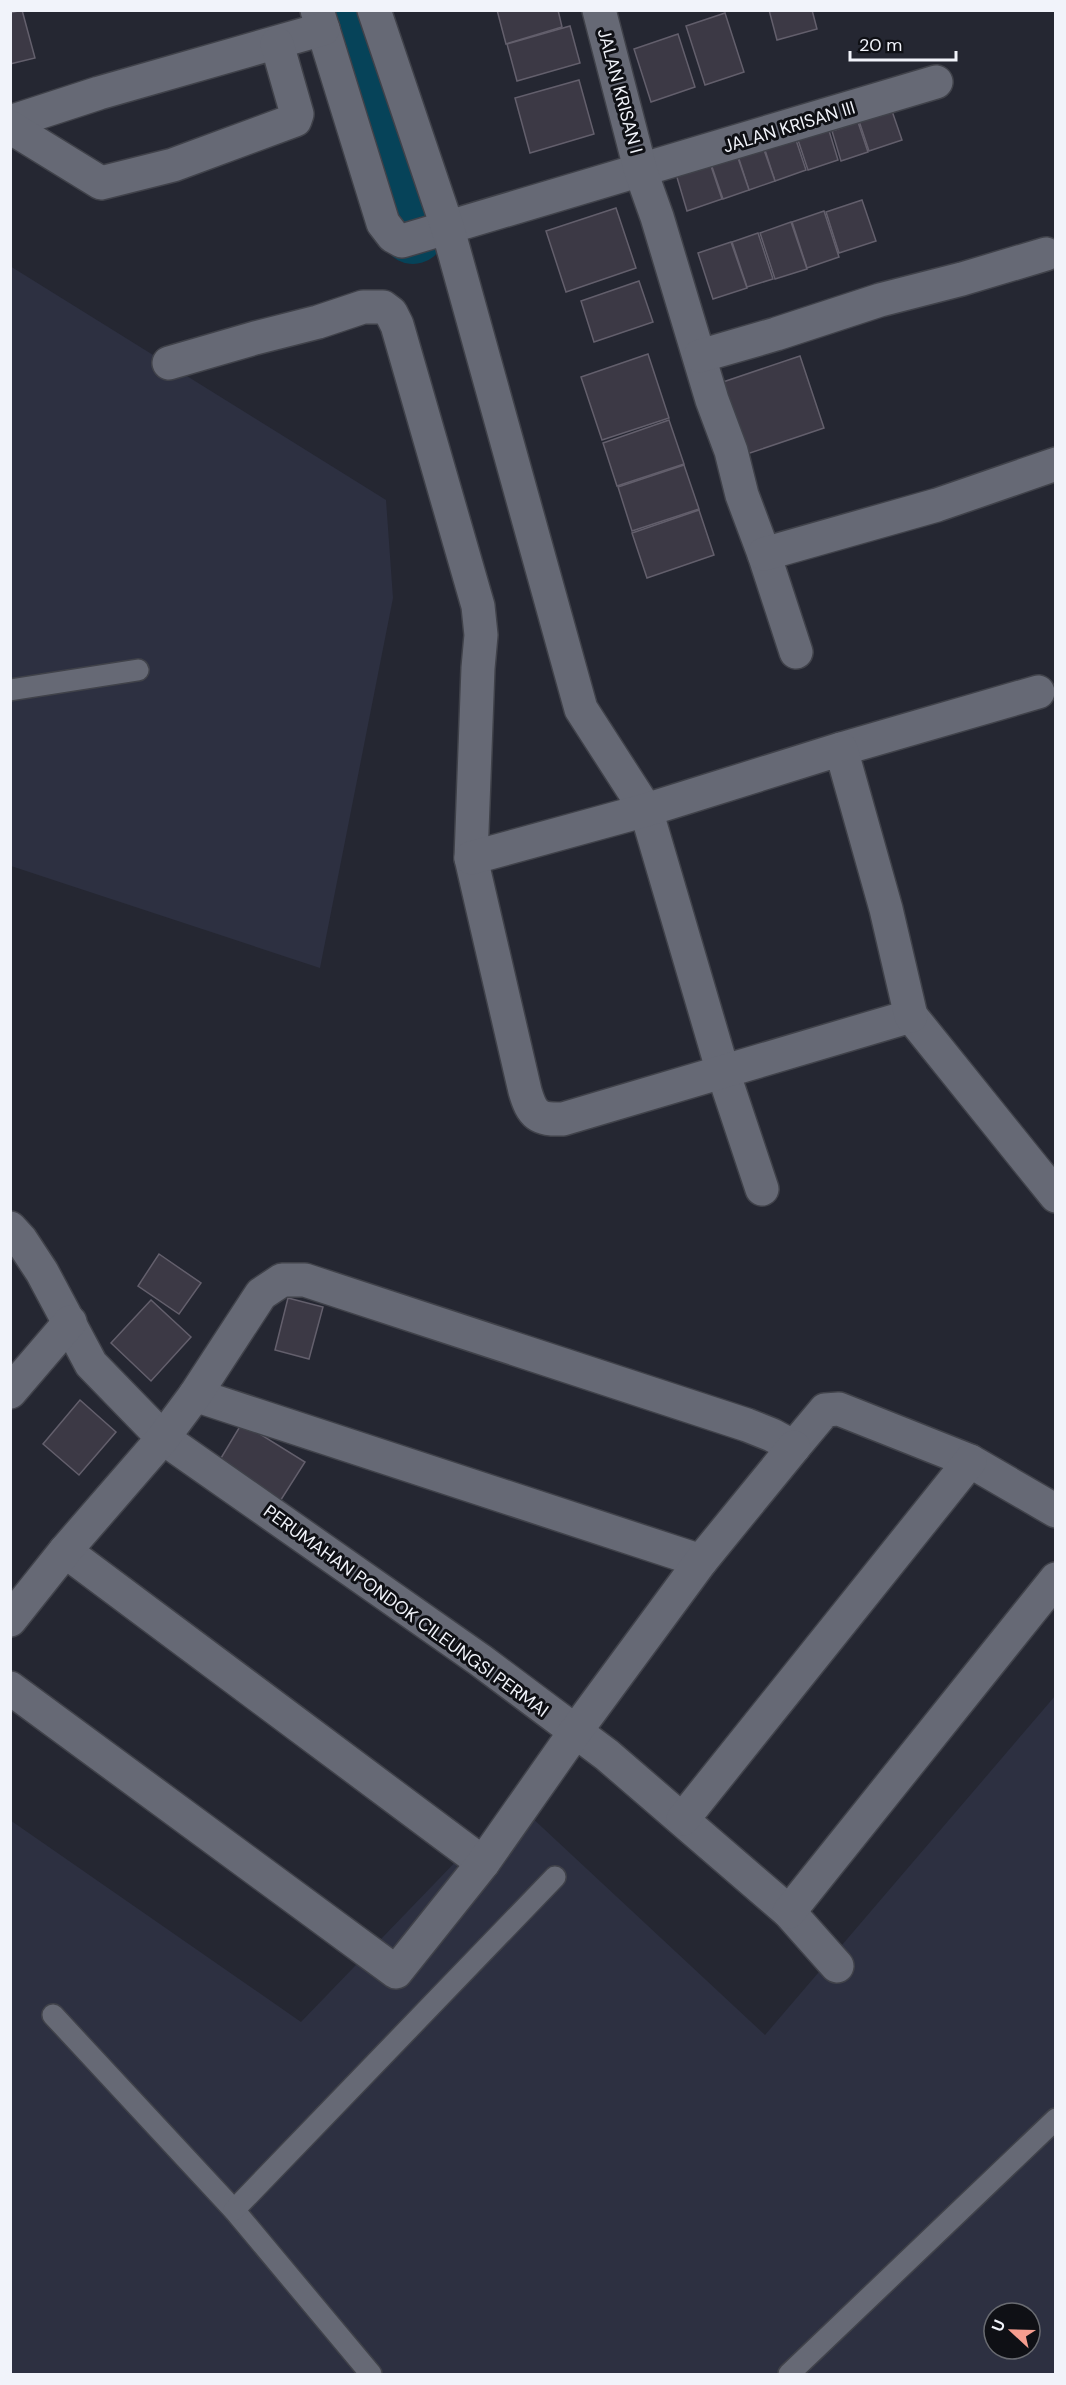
<svg xmlns="http://www.w3.org/2000/svg" width="1066" height="2385" font-family="'DM Sans',sans-serif">
<style>
.built{fill:#2d3041;fill-rule:evenodd}
.lines{fill:none;stroke-linecap:round;stroke-linejoin:round}
.river{stroke:#064359;stroke-width:64}
.building{fill:#3c3945;stroke:#635f6c;stroke-width:1.5}
.service-casing{stroke:#40424a;stroke-width:24}
.minor-casing{stroke:#40424a;stroke-width:36}
.service{stroke:#666975;stroke-width:21}
.minor{stroke:#666975;stroke-width:33}
.labels{text-anchor:middle;stroke-width:6;stroke-linejoin:round;paint-order:stroke}
.street-label{font-size:18px;fill:#f1f3fa;stroke:#0f1015}
</style>
<rect width="100%" height="100%" fill="#252732"/>
<g class="built">
<path d="M 10,266 L 386,500 L 393,598 L 320,968 L 11,866 Z"/>
<path d="M 1055,1696 L 1055,2374 L 11,2374 L 10,1820 L 301,2022 L 514,1801 L 765,2035 ZM 994,2313 L 1030,2313 L 1030,2349 L 994,2349 Z"/>
</g>
<g class="lines">
<path class="river" d="M 345,10 L 413,232"/>
</g>
<g class="building">
<path d="M 22,10 L 35,58 L 10,64 L 10,13 Z"/>
<path d="M 497,10 L 558,10 L 562,27 L 506,44 Z"/>
<path d="M 769,10 L 812,10 L 817,29 L 777,40 Z"/>
<path d="M 725,13 L 744,72 L 705,85 L 686,26 Z"/>
<path d="M 570,26 L 580,63 L 517,81 L 507,44 Z"/>
<path d="M 678,34 L 695,87 L 651,102 L 634,49 Z"/>
<path d="M 579,80 L 594,134 L 530,153 L 515,98 Z"/>
<path d="M 891,108 L 902,140 L 869,151 L 858,118 Z"/>
<path d="M 858,122 L 868,152 L 841,161 L 832,131 Z"/>
<path d="M 827,124 L 838,160 L 808,170 L 796,134 Z"/>
<path d="M 795,137 L 806,170 L 775,181 L 764,147 Z"/>
<path d="M 763,147 L 775,181 L 749,190 L 738,156 Z"/>
<path d="M 737,155 L 749,190 L 723,199 L 711,164 Z"/>
<path d="M 710,163 L 722,199 L 687,211 L 676,174 Z"/>
<path d="M 862,200 L 876,241 L 839,253 L 826,212 Z"/>
<path d="M 616,208 L 636,268 L 566,292 L 546,231 Z"/>
<path d="M 824,211 L 839,257 L 807,268 L 792,222 Z"/>
<path d="M 791,222 L 807,269 L 775,279 L 760,233 Z"/>
<path d="M 758,233 L 773,279 L 747,287 L 732,242 Z"/>
<path d="M 731,242 L 747,288 L 713,299 L 698,253 Z"/>
<path d="M 639,281 L 653,322 L 594,342 L 581,301 Z"/>
<path d="M 648,354 L 669,418 L 602,440 L 581,377 Z"/>
<path d="M 800,356 L 824,428 L 741,456 L 717,384 Z"/>
<path d="M 669,420 L 684,464 L 617,486 L 603,443 Z"/>
<path d="M 684,465 L 699,509 L 632,531 L 618,487 Z"/>
<path d="M 699,510 L 714,555 L 647,578 L 632,533 Z"/>
<path d="M 159,1254 L 201,1283 L 179,1314 L 138,1286 Z"/>
<path d="M 288,1298 L 323,1307 L 309,1359 L 275,1350 Z"/>
<path d="M 151,1300 L 191,1337 L 151,1381 L 111,1343 Z"/>
<path d="M 80,1400 L 116,1432 L 79,1475 L 43,1444 Z"/>
<path d="M 242,1423 L 305,1462 L 277,1506 L 215,1468 Z"/>
</g>
<g class="lines">
<defs>
<g id="service">
<path d="M 10,690 L 138,670"/>
<path d="M 53,2015 L 234,2210 L 371,2374"/>
<path d="M 234,2210 L 555,1877"/>
<path d="M 789,2374 L 1056,2119"/>
</g>
<g id="minor">
<path d="M 317,10 L 383,223 L 393,236 L 402,241 L 936,82"/>
<path d="M 374,10 L 447,226 L 581,709 L 646,810 L 723,1072 L 762,1189"/>
<path d="M 599,10 L 641,172 L 657,217 L 712,400 L 731,451 L 742,495 L 764,554 L 796,652"/>
<path d="M 10,122 L 99,93 L 323,29"/>
<path d="M 10,127 L 101,183 L 173,165 L 295,120 L 297,114 L 277,44"/>
<path d="M 700,356 L 776,334 L 880,300 L 962,279 L 1046,254"/>
<path d="M 169,363 L 255,338 L 318,322 L 363,307 L 383,307 L 391,313 L 397,325 L 478,606 L 481,635 L 478,668 L 471,858 L 525,1091 C 532,1115 538,1120 563,1119 L 911,1016 L 1056,1196"/>
<path d="M 764,554 L 937,505 L 1056,464"/>
<path d="M 841,749 L 1038,692"/>
<path d="M 471,858 L 646,810 L 841,749 L 886,909 L 911,1016"/>
<path d="M 10,1228 L 21,1240 L 42,1272 L 91,1364 L 163,1438 L 480,1660 L 607,1755 L 789,1912 L 837,1966"/>
<path d="M 10,1392 L 70,1322"/>
<path d="M 195,1395 L 701,1561"/>
<path d="M 65,1551 L 483,1863"/>
<path d="M 10,1620 L 65,1551 L 163,1438 L 195,1395 L 261,1294 L 282,1280 L 305,1280 L 747,1425 L 772,1435 L 794,1447 L 825,1410 L 839,1409 L 970,1461 L 1056,1511"/>
<path d="M 10,1688 L 396,1972 L 483,1863 L 575,1732 L 701,1561 L 794,1447"/>
<path d="M 683,1819 L 970,1461"/>
<path d="M 789,1912 L 1056,1579"/>
</g>
</defs>
<use href="#service" class="service-casing"/>
<use href="#minor" class="minor-casing"/>
<use href="#service" class="service"/>
<use href="#minor" class="minor"/>
</g>
<g class="labels">
<g class="street-label">
<text transform="translate(620 91) rotate(75)" y="6">JALAN KRISAN I</text>
<text transform="translate(789 127) rotate(-17)" y="6">JALAN KRISAN III</text>
<text transform="translate(406 1611) rotate(36)" y="6">PERUMAHAN PONDOK CILEUNGSI PERMAI</text>
</g>
</g>
<rect width="1066" height="2385" fill="none" stroke="#f1f3fa" stroke-width="24"/>
<g transform="translate(1012 2331) rotate(292)"><circle r="28" fill="#0f1015" stroke="#696b71" stroke-width="1.5"/>
<path d="M0-4.5L10 22L0 15L-10 22Z" fill="#f59d8f"/>
<text y="-9" font-size="16" font-weight="bold" text-anchor="middle" fill="#f1f3fa">U</text>
</g>
<path d="M850 51v9h106v-9" fill="none" stroke="#f1f3fa" stroke-width="3"/>
<text x="859" y="51" font-size="18" fill="#f1f3fa" stroke="#0f1015" stroke-width="4.5" paint-order="stroke">20 m</text>
</svg>
